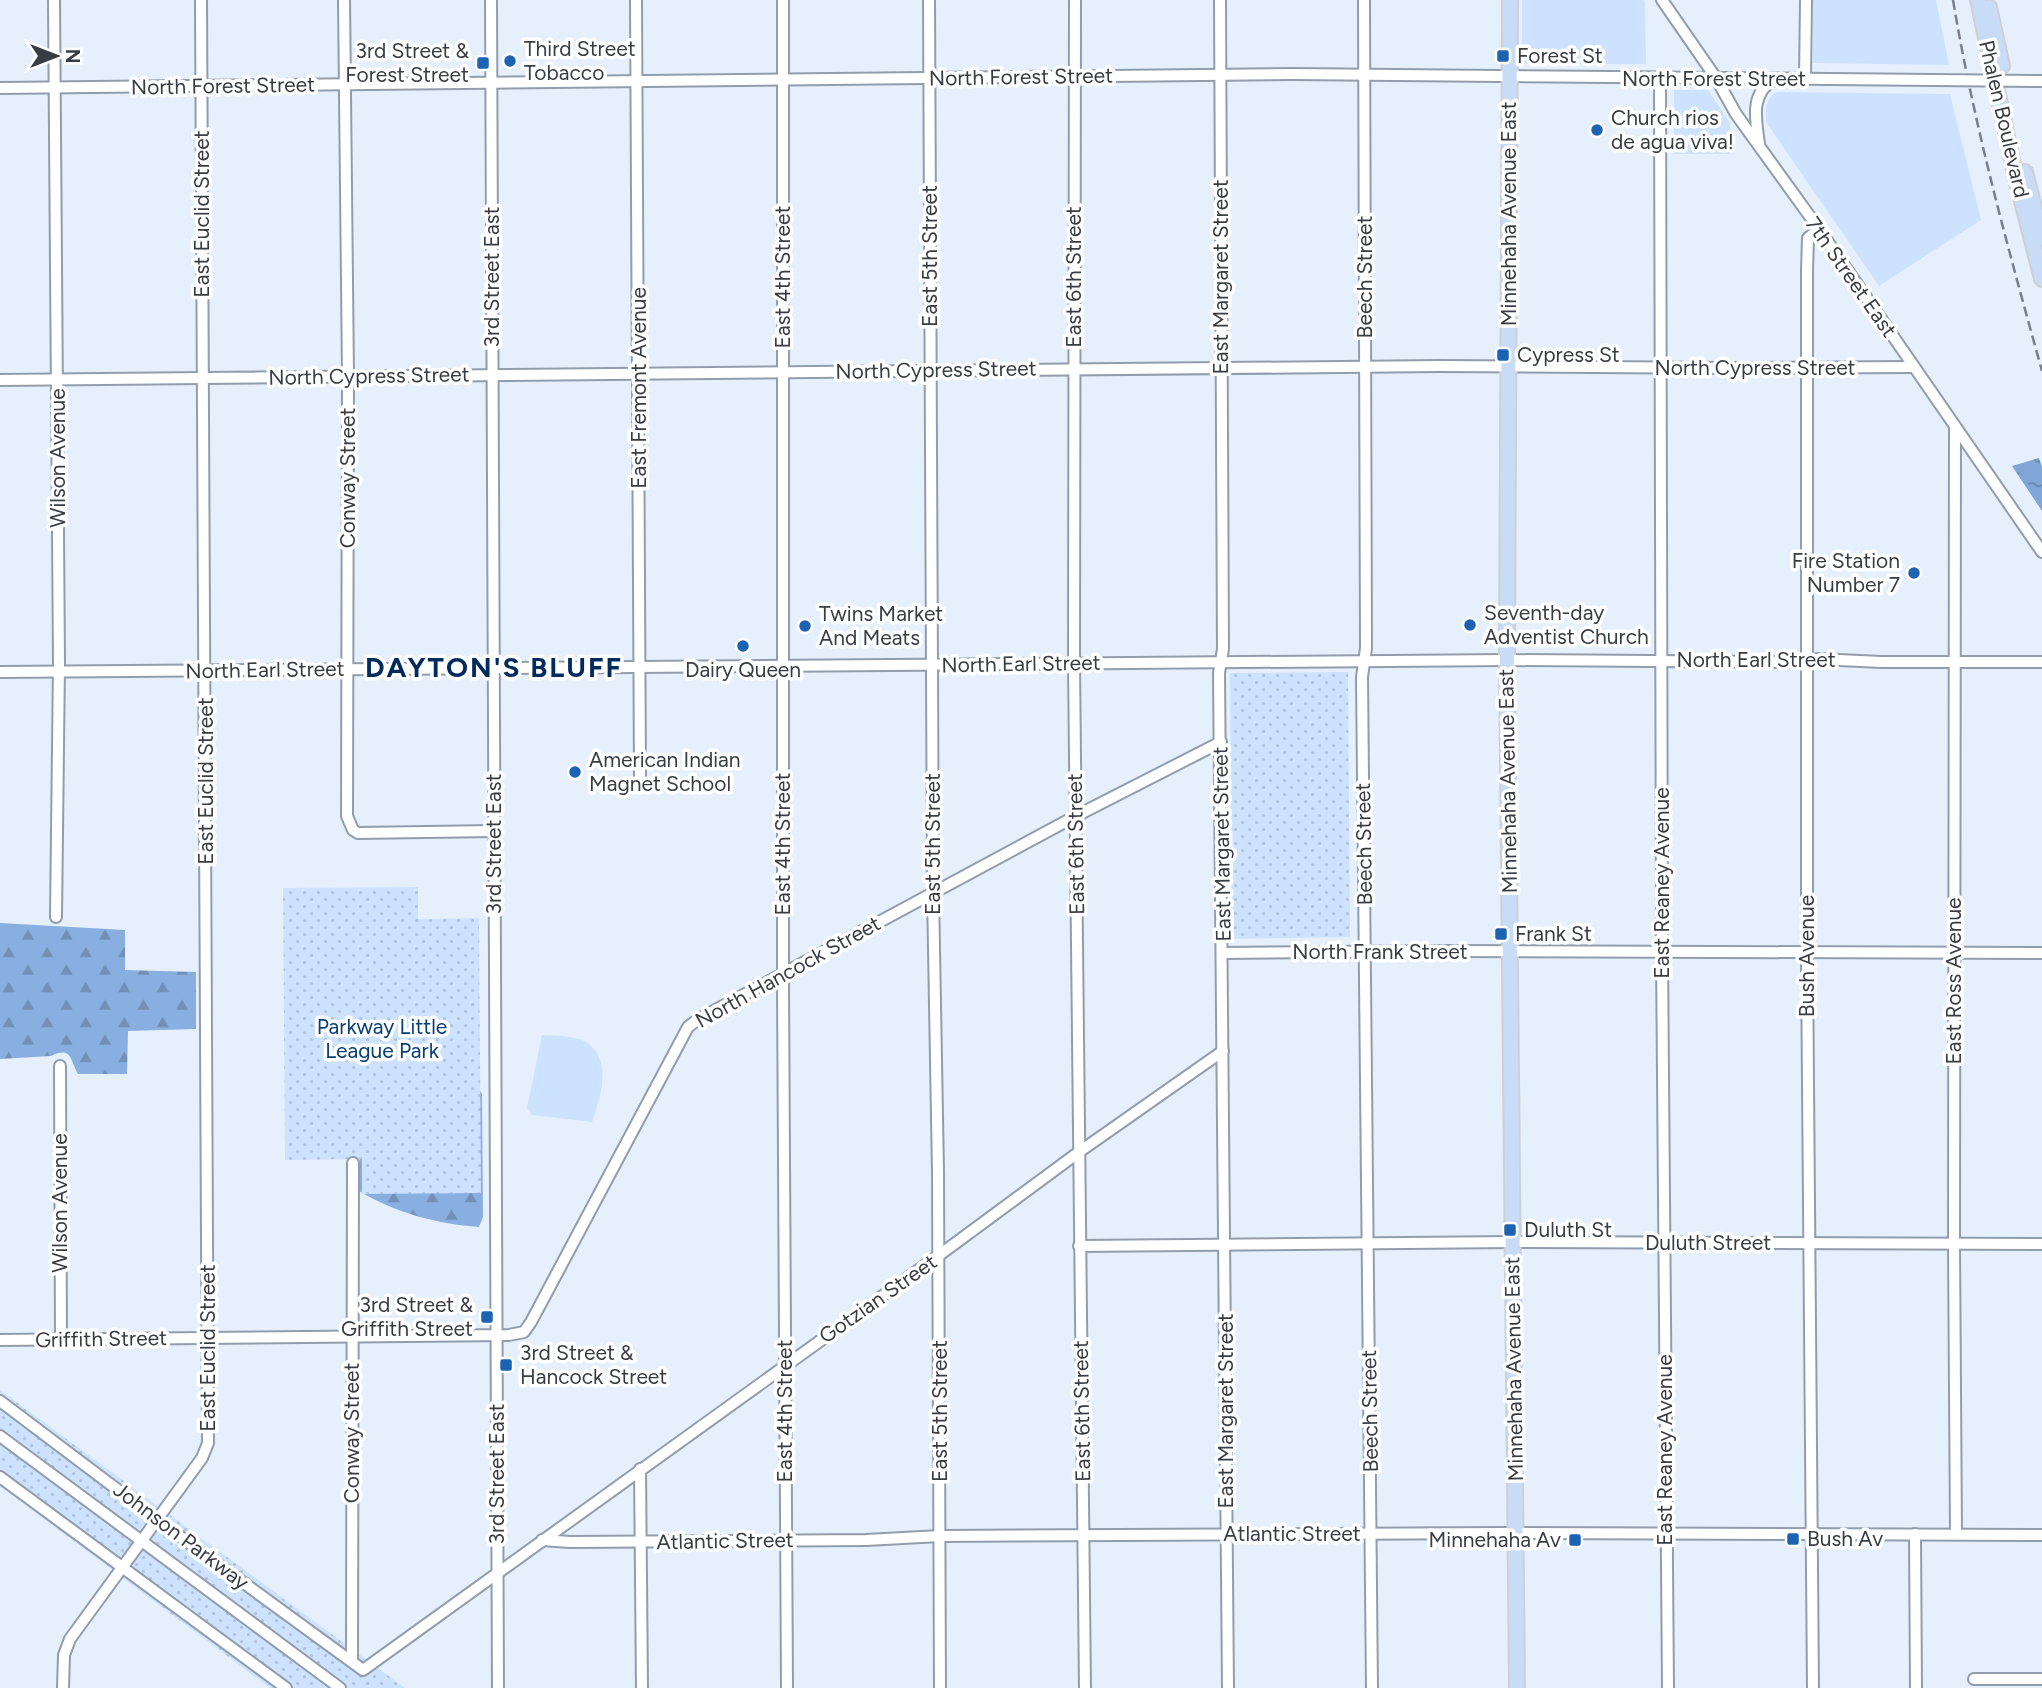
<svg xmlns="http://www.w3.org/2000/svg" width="2042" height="1688" font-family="Figtree,sans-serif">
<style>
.grass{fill:#cde2fe}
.forest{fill:url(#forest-firs)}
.park{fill:url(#park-dots)}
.water{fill:url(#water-ripples)}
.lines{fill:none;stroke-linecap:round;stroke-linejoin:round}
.minor-casing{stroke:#929dac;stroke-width:14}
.major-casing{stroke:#cfd0d2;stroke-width:18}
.minor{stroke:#fff;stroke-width:10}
.major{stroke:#c8dcf7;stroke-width:14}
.rail{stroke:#797f89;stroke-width:2.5;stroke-dasharray:10 5;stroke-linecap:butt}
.minor-bridge-casing{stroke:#929dac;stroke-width:14;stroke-linecap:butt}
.minor-bridge{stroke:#fff;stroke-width:10}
.poi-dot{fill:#1d63b3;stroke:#fff;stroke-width:2.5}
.labels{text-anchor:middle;stroke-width:7;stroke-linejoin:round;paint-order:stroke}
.poi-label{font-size:21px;fill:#383c43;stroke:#fff;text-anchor:start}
.street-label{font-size:21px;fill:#383c43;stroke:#fff}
.park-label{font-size:21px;fill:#073e78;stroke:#fff}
.district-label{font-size:28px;font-weight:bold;letter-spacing:2px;fill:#002b5d;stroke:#fff}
</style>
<defs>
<pattern id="forest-firs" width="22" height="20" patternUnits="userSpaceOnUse" patternTransform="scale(1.75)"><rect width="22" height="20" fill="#88afe0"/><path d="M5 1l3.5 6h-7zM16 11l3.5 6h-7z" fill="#7090b7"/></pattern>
<pattern id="park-dots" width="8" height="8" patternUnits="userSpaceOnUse" patternTransform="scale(1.75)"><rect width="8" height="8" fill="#cde2fe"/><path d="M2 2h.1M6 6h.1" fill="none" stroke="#b1c3db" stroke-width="1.8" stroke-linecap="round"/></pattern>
<pattern id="water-ripples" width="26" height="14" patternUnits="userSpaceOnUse" patternTransform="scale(1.75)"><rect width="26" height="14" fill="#80a6d7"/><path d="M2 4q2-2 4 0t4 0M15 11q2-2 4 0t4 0" fill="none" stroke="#6a88b0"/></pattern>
</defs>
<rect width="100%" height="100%" fill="#e6f0fd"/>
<g class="grass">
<path d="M 1522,0 L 1644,0 L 1645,3 L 1646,64 L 1522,64 Z"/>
<path d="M 1813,0 L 1936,0 L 1949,65 L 1813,63 Z"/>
<path d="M 1674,90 L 1708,90 L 1730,123 L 1730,154 L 1674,154 Z"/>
<path d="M 1777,92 L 1950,94 L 1981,220 L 1879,286 L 1766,122 C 1765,110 1765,98 1777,92 Z"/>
<path d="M 542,1035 C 556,1036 580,1035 590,1045 C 612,1064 600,1100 592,1122 L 532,1115 L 527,1108 Z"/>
</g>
<g class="forest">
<path d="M 0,923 L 125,930 L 125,970 L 196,972 L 196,1029 L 128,1031 L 127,1074 L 78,1074 C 70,1060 72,1046 51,1056 L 0,1059 Z"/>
<path d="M 478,1087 L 482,1094 L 483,1217 L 479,1227 C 437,1224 396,1213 359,1191 L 360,1147 Z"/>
</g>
<g class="park">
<path d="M 1348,672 L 1350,937 L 1232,939 L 1230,673 Z"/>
<path d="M 418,887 L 418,919 L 479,918 L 481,1193 L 362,1194 L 362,1159 L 285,1160 L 283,888 Z"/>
<path d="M 0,1390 L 405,1688 L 270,1688 L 0,1486 Z"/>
</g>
<path class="water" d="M 2039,458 L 2042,467 L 2042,511 L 2012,466 Z"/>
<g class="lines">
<defs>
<g id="minor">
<path d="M 54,0 L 59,663 L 56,917"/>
<path d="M 344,0 L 348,376 L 347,816 L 353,830 L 358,833 L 494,831"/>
<path d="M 491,0 L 498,1688"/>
<path d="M 636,0 L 640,776"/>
<path d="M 783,0 L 783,984 L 787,1688"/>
<path d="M 929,0 L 933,892 L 938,1172 L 940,1688"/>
<path d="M 1075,0 L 1074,664 L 1085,1688"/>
<path d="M 1220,0 L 1223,649 L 1219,673 L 1228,1688"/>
<path d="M 1364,0 L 1366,648 L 1362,677 L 1372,1688"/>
<path d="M 1662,0 L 1716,78 L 1736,114 L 1819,229 L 2042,552"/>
<path d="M 1660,79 L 1662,951 L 1668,1688"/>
<path d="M 1805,80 L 1806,0"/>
<path d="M 0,88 L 1292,74 L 1934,80"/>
<path d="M 1759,144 C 1756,120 1749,93 1775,79"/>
<path d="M 0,380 L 1439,366 L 1733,368 L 1914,367"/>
<path d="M 1955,428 L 1954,1244 L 1956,1534"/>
<path d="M 0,672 L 1507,660 L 1796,662 L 1818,659 L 1881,662 L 2042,662"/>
<path d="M 1223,953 L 1439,951 L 2042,953"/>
<path d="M 60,1066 L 61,1340"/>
<path d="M 1079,1246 L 1513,1242 L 2042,1244"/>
<path d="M 0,1340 L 509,1335 L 524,1332 L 531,1322 L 688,1027 L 697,1020 L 1076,816 L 1221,742"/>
<path d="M 0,1401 L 167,1527 L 363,1670 L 938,1256 L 1079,1152 L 1223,1051"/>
<path d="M 0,1436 L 340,1688"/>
<path d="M 640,1469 L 642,1688"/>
<path d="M 0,1477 L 286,1688"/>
<path d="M 1915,1534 L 1916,1688"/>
<path d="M 542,1540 L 570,1542 L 866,1540 L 940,1536 L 1503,1533 L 2042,1535"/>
<path d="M 352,1661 L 353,1163"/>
<path d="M 1974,1679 L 2042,1679"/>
<path d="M 63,1688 L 64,1655 L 70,1639 L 202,1458 L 208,1443 L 201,0"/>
<path d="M 1813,1688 L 1807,962 L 1807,271 L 1808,238 L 1819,229"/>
</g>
<g id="major">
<path d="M 1510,0 L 1507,660 L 1517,1688"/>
<path d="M 1978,0 L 2014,170 L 2042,279"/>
<path d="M 1989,7 L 2002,66"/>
<path d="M 2025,172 L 2042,238"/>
</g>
</defs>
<use href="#minor" class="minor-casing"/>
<use href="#major" class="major-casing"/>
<use href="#minor" class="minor"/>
<use href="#major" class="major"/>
<path class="rail" d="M 1953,0 C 1974,126 2008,248 2042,371"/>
<defs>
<path id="minor-bridge" d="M 1934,80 L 2042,81"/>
</defs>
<use href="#minor-bridge" class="minor-bridge-casing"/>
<use href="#minor-bridge" class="minor-bridge"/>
</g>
<g class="poi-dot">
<rect x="1496" y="49" width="14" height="14" rx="3.5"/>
<circle cx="510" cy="61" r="7"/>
<rect x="476" y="56" width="14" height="14" rx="3.5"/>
<circle cx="1597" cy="130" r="7"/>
<rect x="1496" y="348" width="14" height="14" rx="3.5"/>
<circle cx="1914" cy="573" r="7"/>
<circle cx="1470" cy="625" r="7"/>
<circle cx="805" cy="626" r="7"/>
<circle cx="743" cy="646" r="7"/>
<circle cx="575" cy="772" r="7"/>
<rect x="1494" y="927" width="14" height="14" rx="3.5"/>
<rect x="1503" y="1223" width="14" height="14" rx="3.5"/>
<rect x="480" y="1310" width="14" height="14" rx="3.5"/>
<rect x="499" y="1358" width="14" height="14" rx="3.5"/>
<rect x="1786" y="1532" width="14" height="14" rx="3.5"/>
<rect x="1568" y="1533" width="14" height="14" rx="3.5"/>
</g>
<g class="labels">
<g class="poi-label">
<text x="524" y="56">Third Street<tspan x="524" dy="24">Tobacco</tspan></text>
<text x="469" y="58" text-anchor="end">3rd Street &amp;<tspan x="469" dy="24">Forest Street</tspan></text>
<text x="1517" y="63">Forest St</text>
<text x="1611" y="125">Church rios<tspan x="1611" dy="24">de agua viva!</tspan></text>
<text x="1517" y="362">Cypress St</text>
<text x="1900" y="568" text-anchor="end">Fire Station<tspan x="1900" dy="24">Number 7</tspan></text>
<text x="1484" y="620">Seventh-day<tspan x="1484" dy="24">Adventist Church</tspan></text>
<text x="819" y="621">Twins Market<tspan x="819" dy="24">And Meats</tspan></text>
<text x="743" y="677" text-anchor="middle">Dairy Queen</text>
<text x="589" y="767">American Indian<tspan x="589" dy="24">Magnet School</tspan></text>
<text x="1515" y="941">Frank St</text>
<text x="1524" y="1237">Duluth St</text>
<text x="473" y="1312" text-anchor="end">3rd Street &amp;<tspan x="473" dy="24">Griffith Street</tspan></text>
<text x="520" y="1360">3rd Street &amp;<tspan x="520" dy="24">Hancock Street</tspan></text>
<text x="1807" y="1546">Bush Av</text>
<text x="1561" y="1547" text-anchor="end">Minnehaha Av</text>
</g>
<g class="street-label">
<text transform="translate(1021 77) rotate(-1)" y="7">North Forest Street</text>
<text x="1714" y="86">North Forest Street</text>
<text transform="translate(223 86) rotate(-1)" y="7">North Forest Street</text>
<text transform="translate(2004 119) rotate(77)" y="7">Phalen Boulevard</text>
<text transform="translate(202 214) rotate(-90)" y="7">East Euclid Street</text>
<text transform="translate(1509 214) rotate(-90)" y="7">Minnehaha Avenue East</text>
<text transform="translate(930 256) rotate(-90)" y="7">East 5th Street</text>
<text transform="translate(492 277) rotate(-90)" y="7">3rd Street East</text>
<text transform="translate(783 277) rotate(-90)" y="7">East 4th Street</text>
<text transform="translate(1074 277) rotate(-90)" y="7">East 6th Street</text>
<text transform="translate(1221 277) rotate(-90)" y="7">East Margaret Street</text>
<text transform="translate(1365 277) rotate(-90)" y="7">Beech Street</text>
<text transform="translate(1851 277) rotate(55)" y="7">7th Street East</text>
<text x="1755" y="375">North Cypress Street</text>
<text transform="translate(936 370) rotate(-1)" y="7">North Cypress Street</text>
<text transform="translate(369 376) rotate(-1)" y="7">North Cypress Street</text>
<text transform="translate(639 388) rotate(-90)" y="7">East Fremont Avenue</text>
<text transform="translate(58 458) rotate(-90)" y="7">Wilson Avenue</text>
<text transform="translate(348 478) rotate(-90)" y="7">Conway Street</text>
<text x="1756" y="667">North Earl Street</text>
<text transform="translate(1021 664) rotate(-1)" y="7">North Earl Street</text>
<text transform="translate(265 670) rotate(-1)" y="7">North Earl Street</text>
<text transform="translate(206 781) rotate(-90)" y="7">East Euclid Street</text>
<text transform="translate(1508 781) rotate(-91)" y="7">Minnehaha Avenue East</text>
<text transform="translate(494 844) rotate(-90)" y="7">3rd Street East</text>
<text transform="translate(783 844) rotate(-90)" y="7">East 4th Street</text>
<text transform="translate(933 844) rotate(-90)" y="7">East 5th Street</text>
<text transform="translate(1076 844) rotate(-91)" y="7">East 6th Street</text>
<text transform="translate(1222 844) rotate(-91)" y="7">East Margaret Street</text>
<text transform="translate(1364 844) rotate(-91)" y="7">Beech Street</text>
<text transform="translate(1662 883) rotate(-90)" y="7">East Reaney Avenue</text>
<text x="1380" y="959">North Frank Street</text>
<text transform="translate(1807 956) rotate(-90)" y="7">Bush Avenue</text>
<text transform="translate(788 972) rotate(-29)" y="7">North Hancock Street</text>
<text transform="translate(1954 981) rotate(-90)" y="7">East Ross Avenue</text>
<text transform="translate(60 1203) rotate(-90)" y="7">Wilson Avenue</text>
<text x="1708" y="1250">Duluth Street</text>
<text transform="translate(878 1299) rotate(-35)" y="7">Gotzian Street</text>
<text transform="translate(101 1339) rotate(-1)" y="7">Griffith Street</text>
<text transform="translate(208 1348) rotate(-90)" y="7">East Euclid Street</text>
<text transform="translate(1514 1369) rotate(-91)" y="7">Minnehaha Avenue East</text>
<text transform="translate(785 1411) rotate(-90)" y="7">East 4th Street</text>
<text transform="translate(940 1411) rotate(-90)" y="7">East 5th Street</text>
<text transform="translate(1082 1411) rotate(-91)" y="7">East 6th Street</text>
<text transform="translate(1226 1411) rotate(-90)" y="7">East Margaret Street</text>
<text transform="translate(1370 1411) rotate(-91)" y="7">Beech Street</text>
<text transform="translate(352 1433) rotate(-90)" y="7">Conway Street</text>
<text transform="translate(1665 1450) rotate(-90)" y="7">East Reaney Avenue</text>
<text transform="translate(497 1474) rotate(-90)" y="7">3rd Street East</text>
<text x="1292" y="1541">Atlantic Street</text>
<text transform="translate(181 1536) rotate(37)" y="7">Johnson Parkway</text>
<text transform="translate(725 1541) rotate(-1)" y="7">Atlantic Street</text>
</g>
<g class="park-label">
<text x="382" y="1034">Parkway Little<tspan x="382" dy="24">League Park</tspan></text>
</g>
<g class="district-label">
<text x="494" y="677">DAYTON'S BLUFF</text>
</g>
</g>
<g transform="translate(56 56) rotate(90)" stroke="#ffffff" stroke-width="5" paint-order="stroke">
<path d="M0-5L12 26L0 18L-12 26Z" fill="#383c43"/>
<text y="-10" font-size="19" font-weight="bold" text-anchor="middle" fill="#383c43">N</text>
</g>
</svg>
